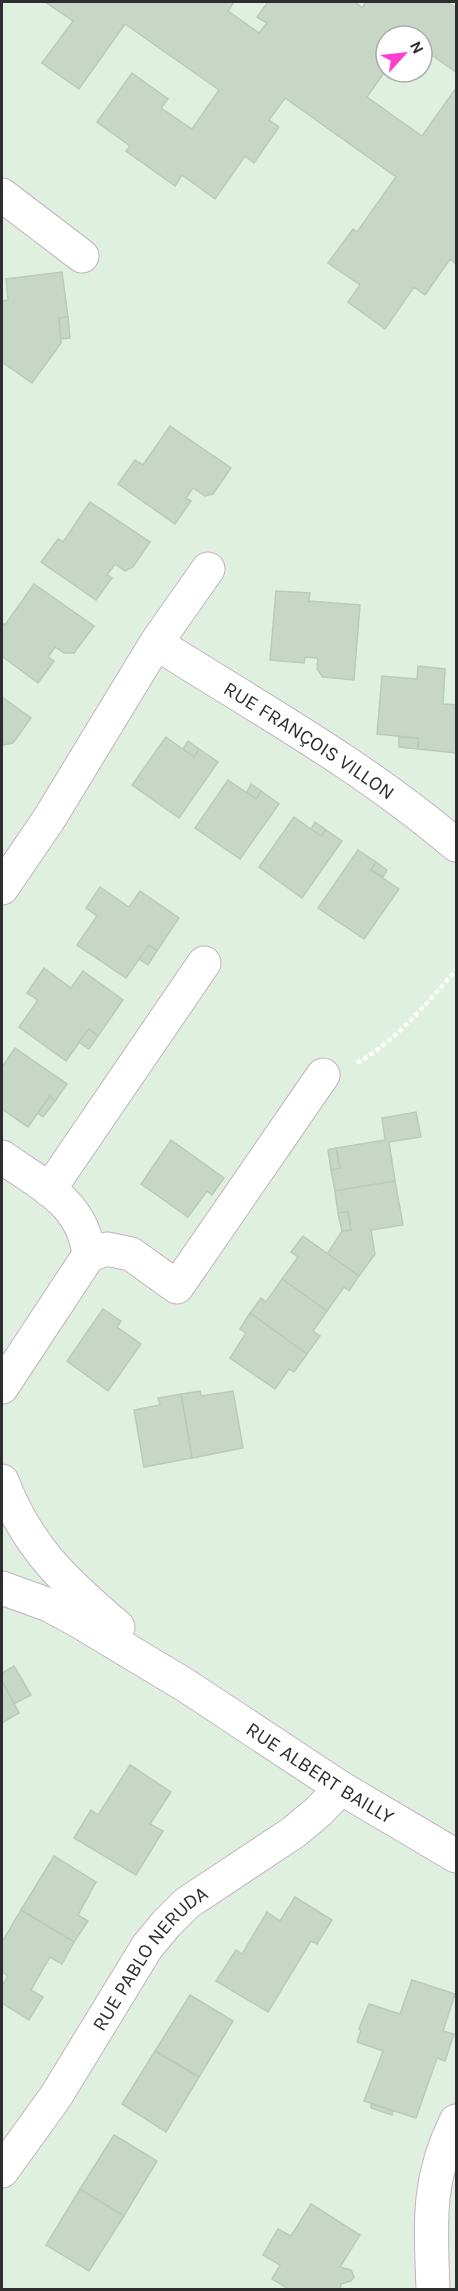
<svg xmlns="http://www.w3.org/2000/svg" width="458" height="2291" font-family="Karla,sans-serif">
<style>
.building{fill:#c8d6c8;stroke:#b8ccba;stroke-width:1.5}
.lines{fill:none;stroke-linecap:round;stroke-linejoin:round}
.street-casing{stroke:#c2b3bf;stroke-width:35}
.secondary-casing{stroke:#c2b3bf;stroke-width:35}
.path{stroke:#fff;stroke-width:4;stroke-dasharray:4.5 3;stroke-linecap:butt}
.street{stroke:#fff;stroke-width:33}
.secondary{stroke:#fff;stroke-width:33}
.labels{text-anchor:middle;stroke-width:4.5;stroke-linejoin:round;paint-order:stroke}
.street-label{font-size:20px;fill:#2e2e2e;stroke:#fff}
</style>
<rect width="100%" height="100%" fill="#e0f0e0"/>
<g class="building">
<path d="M 45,2 L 234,2 L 228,11 L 259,33 L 267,23 L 257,17 L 268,2 L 356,2 L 362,8 L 366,2 L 447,2 L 456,8 L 456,72 L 422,48 L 422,36 L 386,36 L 386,70 L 367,97 L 422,136 L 456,88 L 456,264 L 450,259 L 425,295 L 414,287 L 385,329 L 348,302 L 360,285 L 328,263 L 353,229 L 357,232 L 396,177 L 285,98 L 269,120 L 279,127 L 254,163 L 245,156 L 215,199 L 182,175 L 175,186 L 126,151 L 130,146 L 97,122 L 132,73 L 168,99 L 161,108 L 192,129 L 219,90 L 125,24 L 79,89 L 42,63 L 73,21 Z"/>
<path d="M 62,272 L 68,317 L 59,318 L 61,343 L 32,383 L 2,362 L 2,301 L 8,300 L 6,279 Z"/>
<path d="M 68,317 L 70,338 L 61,339 L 59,318 Z"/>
<path d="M 170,426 L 231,468 L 213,494 L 205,496 L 193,488 L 186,498 L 191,501 L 175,524 L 118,484 L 135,460 L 143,465 Z"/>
<path d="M 90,502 L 150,542 L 133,567 L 125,571 L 115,564 L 107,575 L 112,578 L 96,600 L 41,562 L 58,539 L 63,542 Z"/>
<path d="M 34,584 L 94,626 L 74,653 L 64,653 L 55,647 L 48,657 L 54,661 L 38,683 L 2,656 L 2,623 L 5,625 Z"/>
<path d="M 276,591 L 310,593 L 309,601 L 360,605 L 354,680 L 323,677 L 317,669 L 318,658 L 305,657 L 304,663 L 270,660 Z"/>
<path d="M 418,666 L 445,669 L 443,704 L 456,705 L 456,753 L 418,749 L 418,738 L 377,734 L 382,676 L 417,679 Z"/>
<path d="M 2,697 L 31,718 L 13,743 L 3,745 Z"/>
<path d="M 166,737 L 194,757 L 199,749 L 218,762 L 179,818 L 132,785 Z"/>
<path d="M 399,737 L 418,738 L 418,749 L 399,747 Z"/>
<path d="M 188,741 L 199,749 L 194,757 L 183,749 Z"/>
<path d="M 228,780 L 256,799 L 261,791 L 279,804 L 240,859 L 195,828 Z"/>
<path d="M 251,784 L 261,791 L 256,799 L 247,792 Z"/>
<path d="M 294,817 L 321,836 L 326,830 L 342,841 L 302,898 L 259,867 Z"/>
<path d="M 315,822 L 326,830 L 321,836 L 311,829 Z"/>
<path d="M 358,850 L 376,862 L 371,870 L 399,889 L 364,939 L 318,908 Z"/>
<path d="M 376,862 L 387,870 L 383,877 L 371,870 Z"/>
<path d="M 100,887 L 129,907 L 140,891 L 179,918 L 157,951 L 149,945 L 126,978 L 77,945 L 97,916 L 86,908 Z"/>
<path d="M 149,945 L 157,951 L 148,965 L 139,959 Z"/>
<path d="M 44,968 L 71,988 L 83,971 L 123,1000 L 98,1036 L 89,1029 L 66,1061 L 19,1027 L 38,1000 L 27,993 Z"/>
<path d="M 89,1029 L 98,1036 L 89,1049 L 79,1042 Z"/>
<path d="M 15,1048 L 67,1084 L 55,1101 L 50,1096 L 28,1127 L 2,1109 L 2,1067 Z"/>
<path d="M 50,1096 L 55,1101 L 43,1117 L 38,1113 Z"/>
<path d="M 416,1112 L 421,1137 L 389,1142 L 395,1181 L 335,1191 L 331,1170 L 340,1168 L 336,1148 L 385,1140 L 382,1118 Z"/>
<path d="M 171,1140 L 224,1178 L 212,1195 L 207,1191 L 188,1217 L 141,1184 Z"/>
<path d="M 336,1148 L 340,1168 L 331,1170 L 328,1150 Z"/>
<path d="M 395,1181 L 403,1225 L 371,1230 L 375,1254 L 359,1276 L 327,1254 L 342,1231 L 351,1230 L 348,1212 L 338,1213 L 335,1191 Z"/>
<path d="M 348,1212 L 351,1230 L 342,1231 L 338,1213 Z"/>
<path d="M 303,1236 L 359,1276 L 349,1291 L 344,1287 L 327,1311 L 282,1279 L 298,1257 L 291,1252 Z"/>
<path d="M 282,1279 L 327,1311 L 313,1331 L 320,1336 L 307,1354 L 250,1313 L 261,1298 L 266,1302 Z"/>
<path d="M 103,1309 L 121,1321 L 117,1327 L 141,1344 L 108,1391 L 67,1361 Z"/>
<path d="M 250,1313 L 307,1354 L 294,1372 L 289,1369 L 275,1389 L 230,1358 L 246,1333 L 240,1329 Z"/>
<path d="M 200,1391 L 201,1396 L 233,1391 L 243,1448 L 192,1458 L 181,1394 Z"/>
<path d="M 181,1394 L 192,1458 L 144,1467 L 134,1410 L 160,1405 L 158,1398 Z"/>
<path d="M 14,1666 L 31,1695 L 14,1704 L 2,1681 L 2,1673 Z"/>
<path d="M 2,1681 L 19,1713 L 2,1723 Z"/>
<path d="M 130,1765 L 171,1792 L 150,1824 L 163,1831 L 136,1875 L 74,1838 L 91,1810 L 98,1815 Z"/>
<path d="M 54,1856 L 96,1882 L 78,1915 L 88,1921 L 74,1942 L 21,1910 Z"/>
<path d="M 295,1897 L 332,1920 L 317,1944 L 311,1941 L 268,2012 L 216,1981 L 236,1950 L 242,1954 L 267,1912 L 280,1921 Z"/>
<path d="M 21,1910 L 74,1942 L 62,1964 L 50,1957 L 31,1990 L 43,1997 L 29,2020 L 2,2003 L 2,1986 L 8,1976 L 2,1972 L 2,1942 Z"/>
<path d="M 412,1980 L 455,1994 L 443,2031 L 454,2034 L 445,2061 L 437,2058 L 416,2118 L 364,2101 L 383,2051 L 357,2042 L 361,2030 L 359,2029 L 369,2004 L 400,2014 Z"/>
<path d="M 190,1995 L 233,2021 L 199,2077 L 155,2051 Z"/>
<path d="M 155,2051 L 199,2077 L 166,2132 L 122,2104 Z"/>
<path d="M 371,2104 L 393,2111 L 392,2115 L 371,2108 Z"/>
<path d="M 114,2135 L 157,2161 L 124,2216 L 80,2189 Z"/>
<path d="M 80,2189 L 124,2216 L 89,2271 L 46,2245 Z"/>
<path d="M 311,2204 L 360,2235 L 340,2267 L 351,2270 L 354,2277 L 351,2281 L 341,2284 L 340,2290 L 290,2290 L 272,2279 L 280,2265 L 263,2255 L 278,2229 L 291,2236 Z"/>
</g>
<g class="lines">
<defs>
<g id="street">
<path d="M 2,195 L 82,256"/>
<path id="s1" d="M 208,569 L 156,643 C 258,708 364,766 456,845"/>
<path d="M 2,888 L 49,819 L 156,643"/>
<path d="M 2,1157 C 41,1185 83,1202 89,1255 L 107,1249 L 131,1254 L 177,1287 L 323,1075"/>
<path d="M 49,1190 L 204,963"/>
<path d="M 2,1387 L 89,1255"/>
<path id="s2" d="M 2,2171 L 56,2096 L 147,1947 L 166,1924 L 187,1903 L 294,1832 L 319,1811 L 341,1788"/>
<path d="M 433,2290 C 431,2224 426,2182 456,2121"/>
</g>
<g id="secondary">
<path d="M 2,1481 C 28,1548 64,1581 118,1627"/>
<path id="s3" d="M 2,1588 L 49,1605 L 82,1623 L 185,1685 L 341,1788 L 456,1856"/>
</g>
</defs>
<use href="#street" class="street-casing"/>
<use href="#secondary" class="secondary-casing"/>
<path class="path" d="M 357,1063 C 396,1041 427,1003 456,970"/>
<use href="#street" class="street"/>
<use href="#secondary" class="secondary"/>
</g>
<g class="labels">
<g class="street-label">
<text dy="7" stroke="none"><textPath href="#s1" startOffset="272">RUE FRANÇOIS VILLON</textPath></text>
<text dy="7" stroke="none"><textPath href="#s3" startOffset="369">RUE ALBERT BAILLY</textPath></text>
<text dy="7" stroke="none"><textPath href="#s2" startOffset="260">RUE PABLO NERUDA</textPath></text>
</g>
</g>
<rect width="458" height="2291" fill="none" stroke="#2e2e2e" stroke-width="6"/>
<g transform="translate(404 54) rotate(63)"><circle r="28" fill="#ffffff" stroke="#ababab" stroke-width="1.5"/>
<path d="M0-4.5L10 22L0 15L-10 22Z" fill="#ff3ed0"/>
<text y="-9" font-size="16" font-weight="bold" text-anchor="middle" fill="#2e2e2e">N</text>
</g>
</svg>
